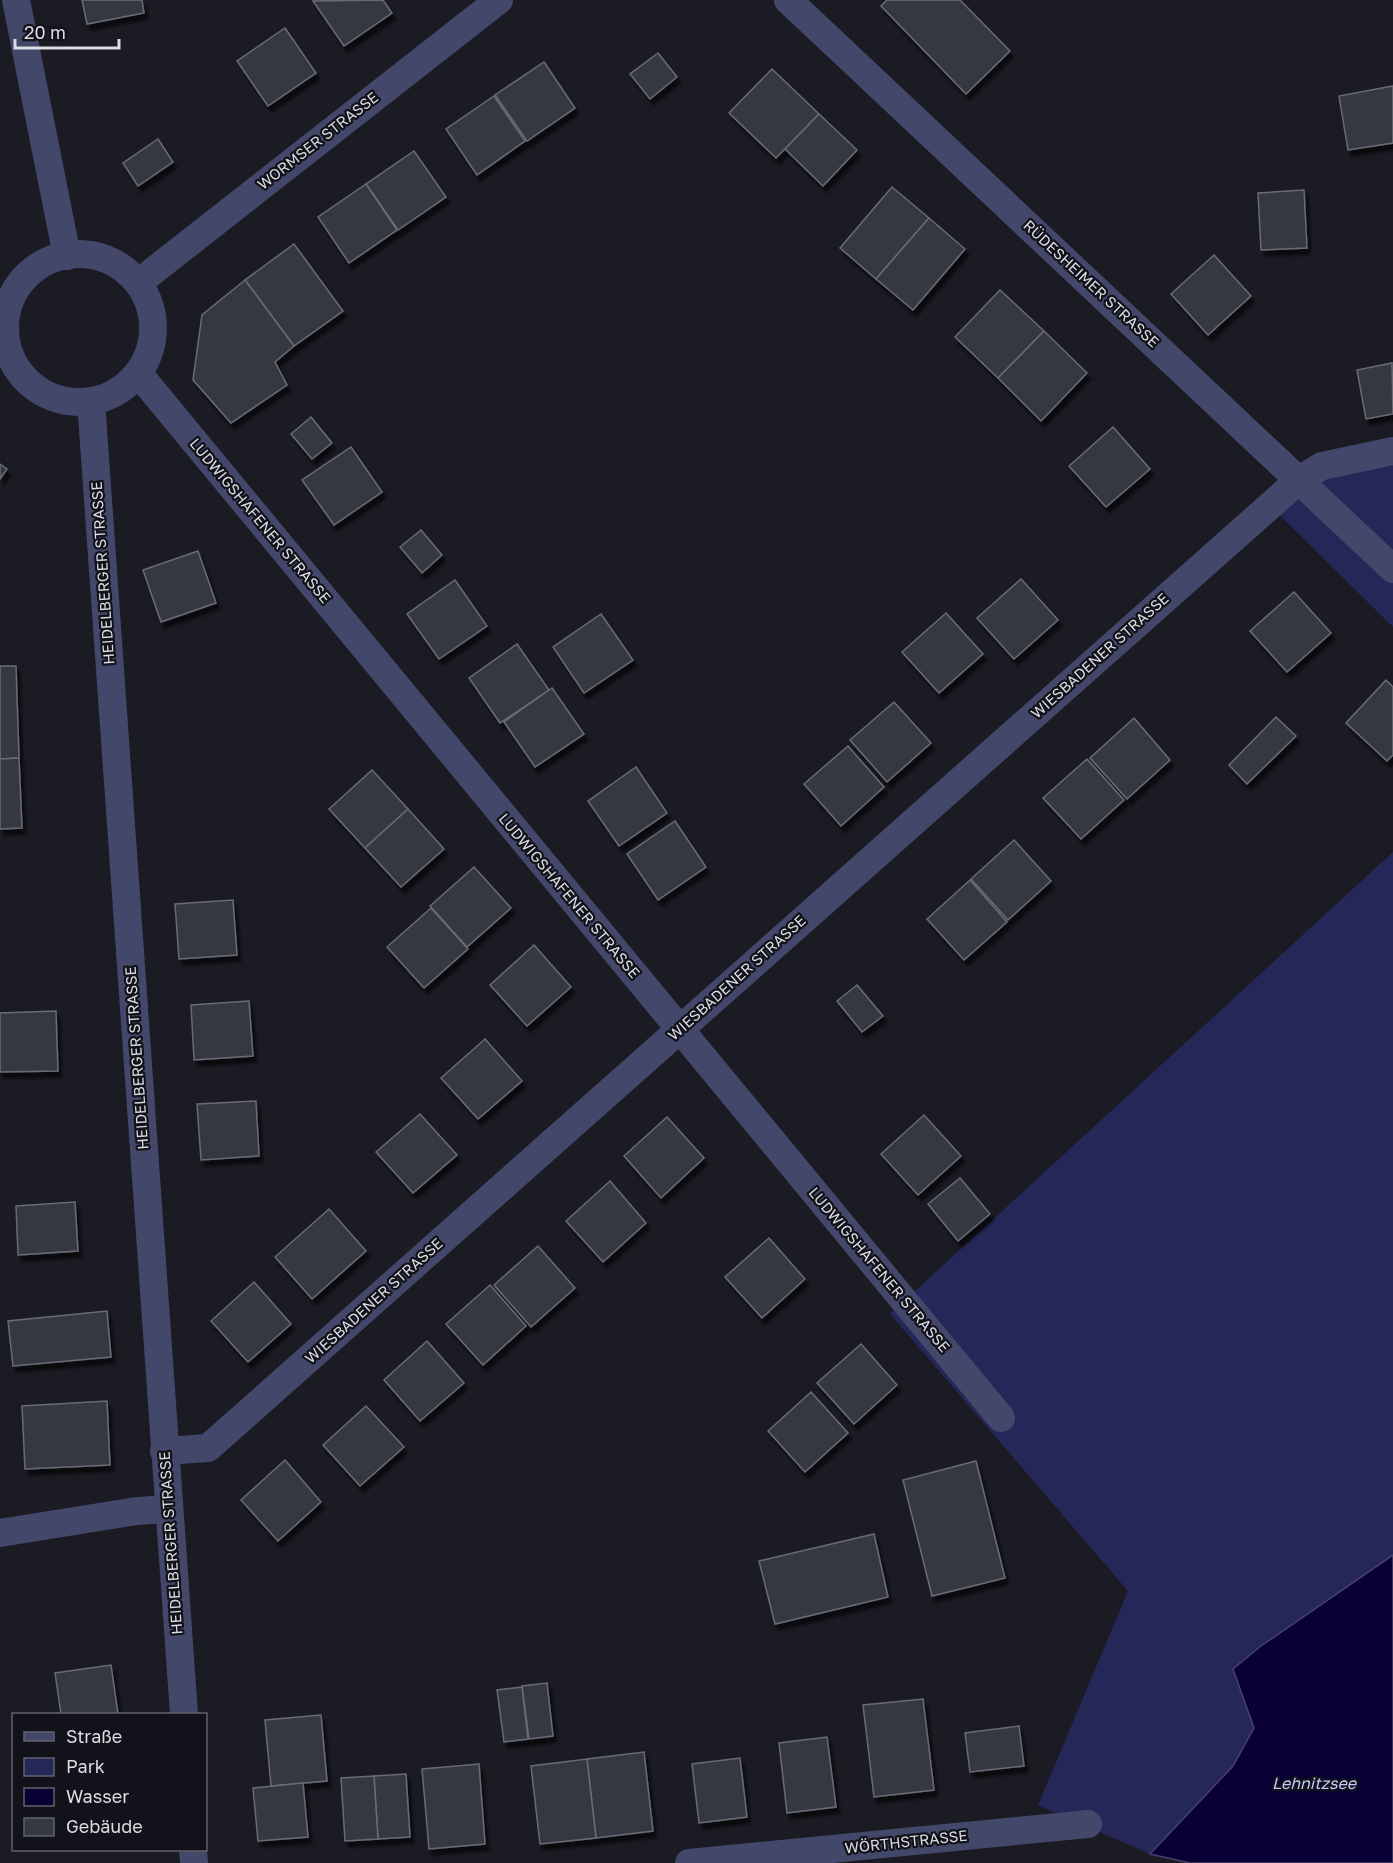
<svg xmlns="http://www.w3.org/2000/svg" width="1393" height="1863" font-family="'Golos Text',sans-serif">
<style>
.green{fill:#262759}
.water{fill:#090036;stroke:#48426a;stroke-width:1.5}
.building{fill:#363841;stroke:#6a6b76;stroke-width:1.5;filter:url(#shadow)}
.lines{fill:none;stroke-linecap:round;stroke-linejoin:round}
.minor{stroke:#43476a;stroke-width:28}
.labels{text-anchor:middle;stroke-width:4.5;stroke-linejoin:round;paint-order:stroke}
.street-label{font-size:15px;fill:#dcdde3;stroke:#11121a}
.water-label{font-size:16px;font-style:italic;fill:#c4caf7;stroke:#11121a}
</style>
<defs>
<filter id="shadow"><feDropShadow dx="3.5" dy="6" stdDeviation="1.5" flood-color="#0009"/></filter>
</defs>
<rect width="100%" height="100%" fill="#1a1b23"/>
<g class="green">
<path d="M 1393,450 L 1393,627 L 1263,499 Z"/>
<path d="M 1393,852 L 1393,1555 L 1261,1646 L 1233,1669 L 1254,1728 L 1233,1766 L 1150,1854 L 1038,1805 L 1128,1591 L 890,1314 Z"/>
</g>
<path class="water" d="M 1393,1555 L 1393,1863 L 1190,1863 L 1150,1854 L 1233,1766 L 1254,1728 L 1233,1669 L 1261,1646 Z"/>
<g class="building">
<path d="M 82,0 L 142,0 L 144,13 L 87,24 Z"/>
<path d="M 383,0 L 392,13 L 344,46 L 313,1 Z"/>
<path d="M 887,0 L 960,0 L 1010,51 L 966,94 L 881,6 Z"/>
<path d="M 285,28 L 316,73 L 268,106 L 237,61 Z"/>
<path d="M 658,53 L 677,77 L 650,99 L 630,74 Z"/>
<path d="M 544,62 L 575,108 L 527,141 L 495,95 Z"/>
<path d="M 772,69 L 819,114 L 776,158 L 729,113 Z"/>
<path d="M 1393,86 L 1393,143 L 1348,150 L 1339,96 Z"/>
<path d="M 494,96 L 525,141 L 477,175 L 446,129 Z"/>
<path d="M 819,114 L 857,150 L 823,186 L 785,149 Z"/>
<path d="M 158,139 L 173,162 L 138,186 L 123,163 Z"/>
<path d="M 414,151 L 446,197 L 398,230 L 366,184 Z"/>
<path d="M 366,184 L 397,230 L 349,263 L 318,217 Z"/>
<path d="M 892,187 L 929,218 L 876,279 L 840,248 Z"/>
<path d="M 1304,190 L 1307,248 L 1261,250 L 1258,193 Z"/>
<path d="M 929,218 L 965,249 L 913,310 L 876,279 Z"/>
<path d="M 294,244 L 343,311 L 294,346 L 245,280 Z"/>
<path d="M 1214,255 L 1251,296 L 1208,335 L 1171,294 Z"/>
<path d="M 245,280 L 294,346 L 275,362 L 287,385 L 231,423 L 193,380 L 202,315 Z"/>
<path d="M 1000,290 L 1044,331 L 998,378 L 955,337 Z"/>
<path d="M 1044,331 L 1087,373 L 1041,421 L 998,378 Z"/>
<path d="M 1392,363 L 1393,414 L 1366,419 L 1357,370 Z"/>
<path d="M 311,417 L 332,443 L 312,459 L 291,434 Z"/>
<path d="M 1113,427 L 1150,469 L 1106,507 L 1069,466 Z"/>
<path d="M 351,447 L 382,492 L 334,525 L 302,480 Z"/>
<path d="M 0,464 L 7,469 L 0,479 Z"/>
<path d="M 421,530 L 442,555 L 422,573 L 400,547 Z"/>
<path d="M 198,551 L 216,603 L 161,622 L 143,570 Z"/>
<path d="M 1021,579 L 1058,620 L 1014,659 L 977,618 Z"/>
<path d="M 455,580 L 487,626 L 439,659 L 407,614 Z"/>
<path d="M 1294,592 L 1331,633 L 1287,672 L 1250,631 Z"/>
<path d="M 946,613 L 983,654 L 939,693 L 902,652 Z"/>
<path d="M 601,614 L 633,660 L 584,693 L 553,647 Z"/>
<path d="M 517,644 L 549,690 L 500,723 L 469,678 Z"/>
<path d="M 0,666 L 16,666 L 19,758 L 0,759 Z"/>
<path d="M 1386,680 L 1393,687 L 1393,755 L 1387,761 L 1346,723 Z"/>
<path d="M 552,688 L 584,734 L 535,767 L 504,722 Z"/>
<path d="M 894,702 L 931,743 L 887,782 L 850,740 Z"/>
<path d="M 1276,717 L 1296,736 L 1247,784 L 1229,765 Z"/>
<path d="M 1134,718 L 1170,760 L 1127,799 L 1090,758 Z"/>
<path d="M 848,746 L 884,787 L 841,826 L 804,784 Z"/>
<path d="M 19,758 L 22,828 L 0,829 L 0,759 Z"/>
<path d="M 1087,759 L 1124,800 L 1081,839 L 1043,798 Z"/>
<path d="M 636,767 L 667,813 L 619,846 L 588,801 Z"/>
<path d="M 372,770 L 408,809 L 365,848 L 329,809 Z"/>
<path d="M 408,809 L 444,849 L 401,887 L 365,848 Z"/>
<path d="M 675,821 L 706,867 L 658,900 L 627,854 Z"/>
<path d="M 1014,840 L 1051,881 L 1008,920 L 971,879 Z"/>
<path d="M 474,867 L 511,908 L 467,947 L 430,906 Z"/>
<path d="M 970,880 L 1007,922 L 964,960 L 927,919 Z"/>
<path d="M 233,900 L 237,955 L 179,959 L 175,904 Z"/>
<path d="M 431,908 L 468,949 L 424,988 L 387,947 Z"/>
<path d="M 534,945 L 571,987 L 527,1026 L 490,985 Z"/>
<path d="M 857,985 L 883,1016 L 862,1032 L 837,1001 Z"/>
<path d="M 249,1001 L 253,1056 L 194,1060 L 191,1005 Z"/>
<path d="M 56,1011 L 58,1071 L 0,1072 L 0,1013 Z"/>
<path d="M 485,1039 L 522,1081 L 478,1119 L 441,1078 Z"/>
<path d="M 256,1101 L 259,1156 L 201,1160 L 197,1104 Z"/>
<path d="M 420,1114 L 457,1155 L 413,1193 L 376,1152 Z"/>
<path d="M 924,1115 L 961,1156 L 918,1195 L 881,1154 Z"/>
<path d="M 667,1117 L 704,1158 L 661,1198 L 624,1156 Z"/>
<path d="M 960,1178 L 990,1214 L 958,1241 L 928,1204 Z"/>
<path d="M 610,1181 L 646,1223 L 603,1262 L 566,1221 Z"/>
<path d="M 75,1202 L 78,1251 L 18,1255 L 16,1206 Z"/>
<path d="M 329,1209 L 366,1251 L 312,1299 L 275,1257 Z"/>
<path d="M 769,1238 L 805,1279 L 762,1318 L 725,1277 Z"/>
<path d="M 538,1246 L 575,1288 L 531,1327 L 494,1285 Z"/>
<path d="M 254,1282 L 291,1324 L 248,1362 L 211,1321 Z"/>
<path d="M 490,1285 L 526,1326 L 483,1365 L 446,1324 Z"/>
<path d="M 107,1311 L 111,1357 L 13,1366 L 8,1321 Z"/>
<path d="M 427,1341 L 464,1383 L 420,1421 L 384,1380 Z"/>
<path d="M 861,1344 L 897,1385 L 854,1424 L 817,1383 Z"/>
<path d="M 811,1392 L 848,1433 L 805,1472 L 768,1431 Z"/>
<path d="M 107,1401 L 110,1465 L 25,1469 L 22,1406 Z"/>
<path d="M 366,1406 L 404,1447 L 360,1486 L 323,1445 Z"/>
<path d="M 285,1460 L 321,1502 L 278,1541 L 241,1500 Z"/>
<path d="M 976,1461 L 1005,1578 L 932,1596 L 903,1480 Z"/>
<path d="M 874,1534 L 888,1597 L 775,1624 L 759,1561 Z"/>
<path d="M 111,1665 L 118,1714 L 61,1714 L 55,1673 Z"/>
<path d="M 547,1683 L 553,1736 L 529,1739 L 522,1686 Z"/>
<path d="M 522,1687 L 528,1739 L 504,1742 L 497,1690 Z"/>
<path d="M 923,1699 L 934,1790 L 874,1797 L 863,1705 Z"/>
<path d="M 321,1715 L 327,1781 L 271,1786 L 265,1720 Z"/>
<path d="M 1019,1726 L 1024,1766 L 970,1772 L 965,1733 Z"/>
<path d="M 827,1737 L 836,1807 L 787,1813 L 779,1743 Z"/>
<path d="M 644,1752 L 653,1831 L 596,1838 L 587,1759 Z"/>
<path d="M 740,1758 L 747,1817 L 699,1823 L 692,1764 Z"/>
<path d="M 587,1759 L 596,1838 L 540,1844 L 531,1766 Z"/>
<path d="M 479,1764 L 485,1844 L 429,1849 L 422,1769 Z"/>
<path d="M 406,1774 L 410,1837 L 378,1839 L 374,1776 Z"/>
<path d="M 374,1776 L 378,1839 L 345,1841 L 341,1778 Z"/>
<path d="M 303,1783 L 308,1837 L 258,1841 L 253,1788 Z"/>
</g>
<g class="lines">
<g class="minor">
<path d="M 16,0 L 67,256"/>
<path d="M 788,0 L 1393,569"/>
<circle cx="79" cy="328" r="74"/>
<path d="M 138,283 L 499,0"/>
<path d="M 138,373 L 1001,1418"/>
<path d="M 91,401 L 184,1714"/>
<path d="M 164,1451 L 208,1448 L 1299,480 L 1322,466 L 1393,451"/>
<path d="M 0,1533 L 137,1511 L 169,1509"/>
<path d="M 193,1850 L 194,1863"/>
<path d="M 689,1863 L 1088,1824"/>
</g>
</g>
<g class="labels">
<g class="street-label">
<text transform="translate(318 141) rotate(-38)" y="5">WORMSER STRASSE</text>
<text transform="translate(1091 284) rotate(43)" y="5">RÜDESHEIMER STRASSE</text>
<text transform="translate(260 521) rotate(50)" y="5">LUDWIGSHAFENER STRASSE</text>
<text transform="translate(103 573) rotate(-94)" y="5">HEIDELBERGER STRASSE</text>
<text transform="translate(1100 656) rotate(-42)" y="5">WIESBADENER STRASSE</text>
<text transform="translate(569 896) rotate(50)" y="5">LUDWIGSHAFENER STRASSE</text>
<text transform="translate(737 978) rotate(-42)" y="5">WIESBADENER STRASSE</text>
<text transform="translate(137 1058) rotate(-94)" y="5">HEIDELBERGER STRASSE</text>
<text transform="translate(879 1270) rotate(50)" y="5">LUDWIGSHAFENER STRASSE</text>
<text transform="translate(374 1301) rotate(-42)" y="5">WIESBADENER STRASSE</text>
<text transform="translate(171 1543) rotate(-94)" y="5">HEIDELBERGER STRASSE</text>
<text transform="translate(906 1842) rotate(-6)" y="5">WÖRTHSTRASSE</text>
</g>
<g class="water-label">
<text x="1314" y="1789">Lehnitzsee</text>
</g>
</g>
<rect x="12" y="1713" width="195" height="138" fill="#11121a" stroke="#62636a" stroke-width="1.5"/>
<rect x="24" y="1732" width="30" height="9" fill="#43476a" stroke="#62636a" stroke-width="1.5"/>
<text x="66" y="1743" font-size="18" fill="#dcdde3">Straße</text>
<rect x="24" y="1758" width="30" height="18" fill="#262759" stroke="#62636a" stroke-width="1.5"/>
<text x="66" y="1773" font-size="18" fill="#dcdde3">Park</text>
<rect x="24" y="1788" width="30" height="18" fill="#090036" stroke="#62636a" stroke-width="1.5"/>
<text x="66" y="1803" font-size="18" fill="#dcdde3">Wasser</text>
<rect x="24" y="1818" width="30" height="18" fill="#363841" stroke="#62636a" stroke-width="1.5"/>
<text x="66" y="1833" font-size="18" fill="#dcdde3">Gebäude</text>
<path d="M15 39v9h104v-9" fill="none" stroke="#dcdde3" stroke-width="3"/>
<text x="24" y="39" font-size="18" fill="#dcdde3" stroke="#11121a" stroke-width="4.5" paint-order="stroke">20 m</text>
</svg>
